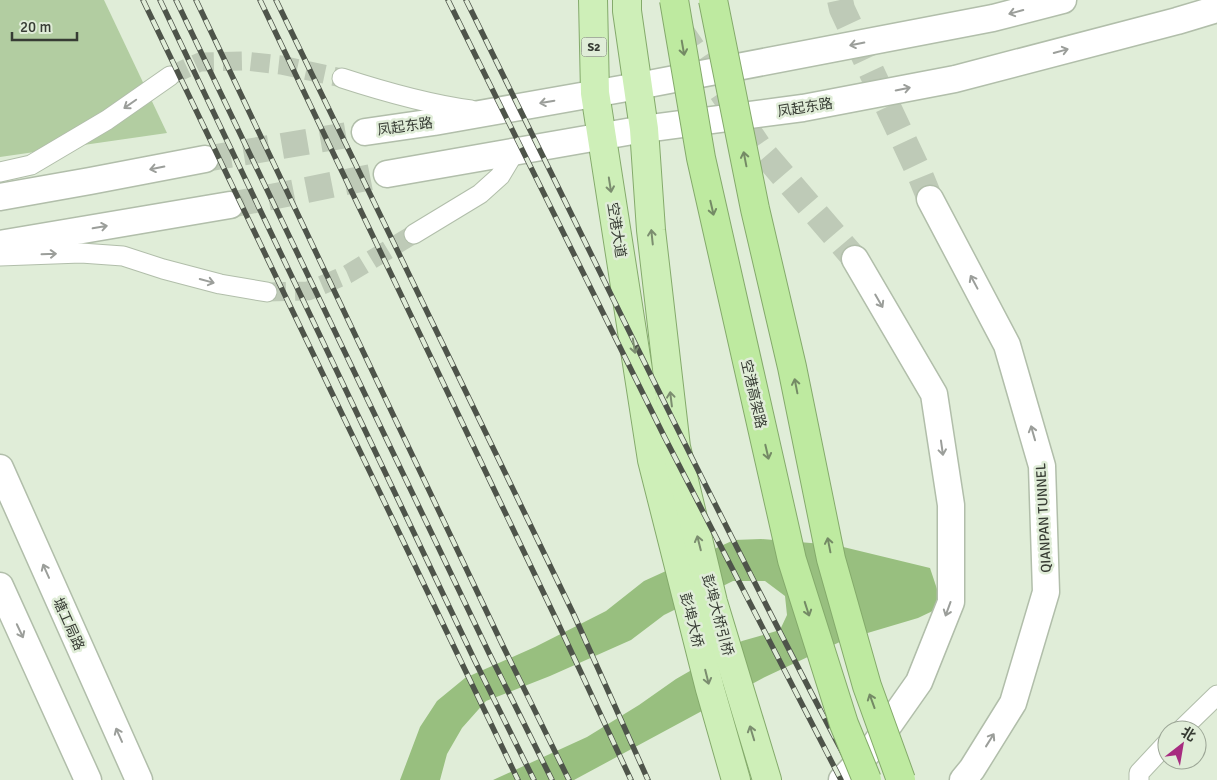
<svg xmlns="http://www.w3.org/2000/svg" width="1217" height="780" font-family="Signika,'Noto Sans SC',sans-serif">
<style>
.green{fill:#b2cda1}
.water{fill:#98bf7f}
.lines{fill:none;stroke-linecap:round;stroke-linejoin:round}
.minor-tunnel{stroke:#becab7;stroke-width:19;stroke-dasharray:19 9;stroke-linecap:butt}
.secondary-tunnel{stroke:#becab7;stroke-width:26;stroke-dasharray:26 13;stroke-linecap:butt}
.minor-casing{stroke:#b1beaa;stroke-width:21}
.secondary-casing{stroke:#b1beaa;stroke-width:29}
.primary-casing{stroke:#84aa6b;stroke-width:30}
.minor{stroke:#fff;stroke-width:19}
.secondary{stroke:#fff;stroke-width:26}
.primary{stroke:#ceefb8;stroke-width:28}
.rail-casing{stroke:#4e544a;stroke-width:5.5}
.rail{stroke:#e0edd8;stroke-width:4;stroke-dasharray:11;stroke-linecap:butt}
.trunk-bridge-casing{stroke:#84aa6b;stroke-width:30;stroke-linecap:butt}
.trunk-bridge{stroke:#beeaa0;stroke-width:28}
.oneway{stroke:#9b9e9a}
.oneway2{stroke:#748a65}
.oneway3{stroke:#7b8d6f}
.labels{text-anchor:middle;stroke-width:5;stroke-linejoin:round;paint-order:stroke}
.shield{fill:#e0edd8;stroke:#6a7165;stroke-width:1}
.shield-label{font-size:12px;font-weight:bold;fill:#373c34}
.street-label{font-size:14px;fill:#373c34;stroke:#e0edd8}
</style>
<rect width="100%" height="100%" fill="#e0edd8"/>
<path class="green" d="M 0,0 L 104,0 L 167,133 L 0,157 Z"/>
<path class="water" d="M 761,539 L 835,545 L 930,568 L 937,589 L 939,608 L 918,618 L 844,640 L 765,677 L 574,780 L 493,780 L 587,737 L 639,705 L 676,679 L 742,641 L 780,630 L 787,615 L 785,596 L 765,581 L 733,581 L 664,615 L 631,640 L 550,676 L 486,701 L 462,728 L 447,754 L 440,780 L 400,780 L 420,727 L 437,701 L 465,678 L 535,647 L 606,611 L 644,581 L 734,540 Z"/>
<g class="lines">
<g class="minor-tunnel">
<path d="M 170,76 L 200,62 L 245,61 L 281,65 L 342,78"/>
<path d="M 267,292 L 308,291 L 348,274 L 414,234"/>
</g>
<g class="secondary-tunnel">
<path d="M 840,0 L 842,9 L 921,177 L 930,199"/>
<path d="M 678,27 L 761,150 L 855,259"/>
<path d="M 205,159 L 365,132"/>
<path d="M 230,205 L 387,174"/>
</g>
<defs>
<g id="minor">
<path d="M 342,78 C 385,92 427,104 471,110"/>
<path d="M 0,172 L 31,165 L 107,120 L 170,76"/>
<path d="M 414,234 L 480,194 L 500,176 L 515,151"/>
<path d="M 0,256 L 81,253 L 123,256 L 163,269 L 220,284 L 267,292"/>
<path d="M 1181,730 L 1217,695"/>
<path d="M 1139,780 L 1139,773 L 1167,743"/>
</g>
<g id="secondary">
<path d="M 365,132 L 434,122 L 638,86 L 993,18 L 1063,0"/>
<path d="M 387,174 L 644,129 L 803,108 L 955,79 L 1177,21 L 1217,9"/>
<path d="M 0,197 L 90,181 L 205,159"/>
<path d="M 930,199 L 1007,345 L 1042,466 L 1046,592 L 1013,703 L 972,769 L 963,780"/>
<path d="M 0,244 L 230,205"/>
<path d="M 0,468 L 139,780"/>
<path d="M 0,586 L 88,780"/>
<path d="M 842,780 L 874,746 L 919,682 L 951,602 L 951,505 L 934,394 L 855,259"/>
</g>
<g id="primary">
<path d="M 593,0 L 595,93 L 652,460 L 710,689 L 736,780"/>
<path d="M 627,0 L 627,11 L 644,129 L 651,230 L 676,447 L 713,602 L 767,780"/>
</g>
</defs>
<use href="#minor" class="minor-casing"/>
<use href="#secondary" class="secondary-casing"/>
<use href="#primary" class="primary-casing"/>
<use href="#minor" class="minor"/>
<use href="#secondary" class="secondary"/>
<use href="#primary" class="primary"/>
<defs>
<g id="rail">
<path d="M 143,0 L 518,780"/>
<path d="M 160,0 L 475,661 L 534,780"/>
<path d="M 176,0 L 489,653 L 552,780"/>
<path d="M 196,0 L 503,646 L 569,780"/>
<path d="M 260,0 L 557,621 L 631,780"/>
<path d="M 276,0 L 574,615 L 648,780"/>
<path d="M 448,0 L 664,436 L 841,780"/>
<path d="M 466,0 C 595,261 721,523 857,780"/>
</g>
</defs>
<use href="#rail" class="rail-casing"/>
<use href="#rail" class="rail"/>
<defs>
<g id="trunk-bridge">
<path d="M 674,0 L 701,158 L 792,560 L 844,724 L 867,780"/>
<path d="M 713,0 L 755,209 L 792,367 L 831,559 L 867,686 L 901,780"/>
</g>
</defs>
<use href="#trunk-bridge" class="trunk-bridge-casing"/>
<use href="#trunk-bridge" class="trunk-bridge"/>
</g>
<defs><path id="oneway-shaft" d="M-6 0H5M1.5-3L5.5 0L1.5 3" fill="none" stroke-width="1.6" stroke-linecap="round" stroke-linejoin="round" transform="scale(1.25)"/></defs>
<g class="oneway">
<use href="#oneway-shaft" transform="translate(1016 12) rotate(165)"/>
<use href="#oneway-shaft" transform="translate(857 44) rotate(169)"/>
<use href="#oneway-shaft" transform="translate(1061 51) rotate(-15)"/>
<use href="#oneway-shaft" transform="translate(903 89) rotate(-11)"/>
<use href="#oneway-shaft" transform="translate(547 102) rotate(170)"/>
<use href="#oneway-shaft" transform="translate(130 104) rotate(145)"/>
<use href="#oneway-shaft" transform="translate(157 168) rotate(169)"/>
<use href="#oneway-shaft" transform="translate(100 227) rotate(-10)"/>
<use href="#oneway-shaft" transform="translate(49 254) rotate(-2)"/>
<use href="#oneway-shaft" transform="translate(207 281) rotate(15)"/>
<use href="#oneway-shaft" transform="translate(974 282) rotate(-118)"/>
<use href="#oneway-shaft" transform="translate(879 301) rotate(60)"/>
<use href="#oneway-shaft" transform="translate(1033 433) rotate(-106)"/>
<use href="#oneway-shaft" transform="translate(942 448) rotate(82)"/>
<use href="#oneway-shaft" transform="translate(46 571) rotate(-114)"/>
<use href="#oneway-shaft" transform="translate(948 609) rotate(110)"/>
<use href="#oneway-shaft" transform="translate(20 631) rotate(65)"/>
<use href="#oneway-shaft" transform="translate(119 735) rotate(-114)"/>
<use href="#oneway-shaft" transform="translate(990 740) rotate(-58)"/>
</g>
<g class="oneway2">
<use href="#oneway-shaft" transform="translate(683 48) rotate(80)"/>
<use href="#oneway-shaft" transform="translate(745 159) rotate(-101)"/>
<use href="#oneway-shaft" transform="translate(712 208) rotate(77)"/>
<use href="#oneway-shaft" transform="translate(796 386) rotate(-101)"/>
<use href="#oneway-shaft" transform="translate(767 452) rotate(77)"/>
<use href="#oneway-shaft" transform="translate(829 545) rotate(-101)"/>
<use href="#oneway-shaft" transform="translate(807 609) rotate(72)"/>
<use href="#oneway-shaft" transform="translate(872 701) rotate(-110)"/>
</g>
<g class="oneway3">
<use href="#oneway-shaft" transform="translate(610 185) rotate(81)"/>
<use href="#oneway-shaft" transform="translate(652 237) rotate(-96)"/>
<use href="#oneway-shaft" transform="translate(634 346) rotate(81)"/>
<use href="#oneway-shaft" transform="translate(671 399) rotate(-97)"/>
<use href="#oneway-shaft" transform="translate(699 543) rotate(-104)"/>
<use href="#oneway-shaft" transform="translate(707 677) rotate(76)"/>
<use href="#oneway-shaft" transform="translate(752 733) rotate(-107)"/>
</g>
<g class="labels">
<rect class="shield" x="581.5" y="37.5" width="25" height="19" rx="4"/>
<g class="shield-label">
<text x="594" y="51">S2</text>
</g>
<g class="street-label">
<text transform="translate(805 107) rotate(-9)" y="5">凤起东路</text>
<text transform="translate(405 126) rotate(-8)" y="5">凤起东路</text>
<text transform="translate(617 230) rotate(81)" y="5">空港大道</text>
<text transform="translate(754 394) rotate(77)" y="5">空港高架路</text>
<text transform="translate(1043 518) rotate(-93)" y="5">QIANPAN TUNNEL</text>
<text transform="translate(718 615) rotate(75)" y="5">彭埠大桥引桥</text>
<text transform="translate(692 620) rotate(76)" y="5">彭埠大桥</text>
<text transform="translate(69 624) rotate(66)" y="5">塘工局路</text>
</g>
</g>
<g transform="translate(1182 745) rotate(31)"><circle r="24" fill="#e0edd8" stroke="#9ca696"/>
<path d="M0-4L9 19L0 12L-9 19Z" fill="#a72c80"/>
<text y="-8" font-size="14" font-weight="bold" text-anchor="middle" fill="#373c34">北</text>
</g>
<path d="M12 32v8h65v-8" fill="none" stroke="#373c34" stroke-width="2.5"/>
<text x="20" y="32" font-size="15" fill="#373c34" stroke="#e0edd8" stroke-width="4" paint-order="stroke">20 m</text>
</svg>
